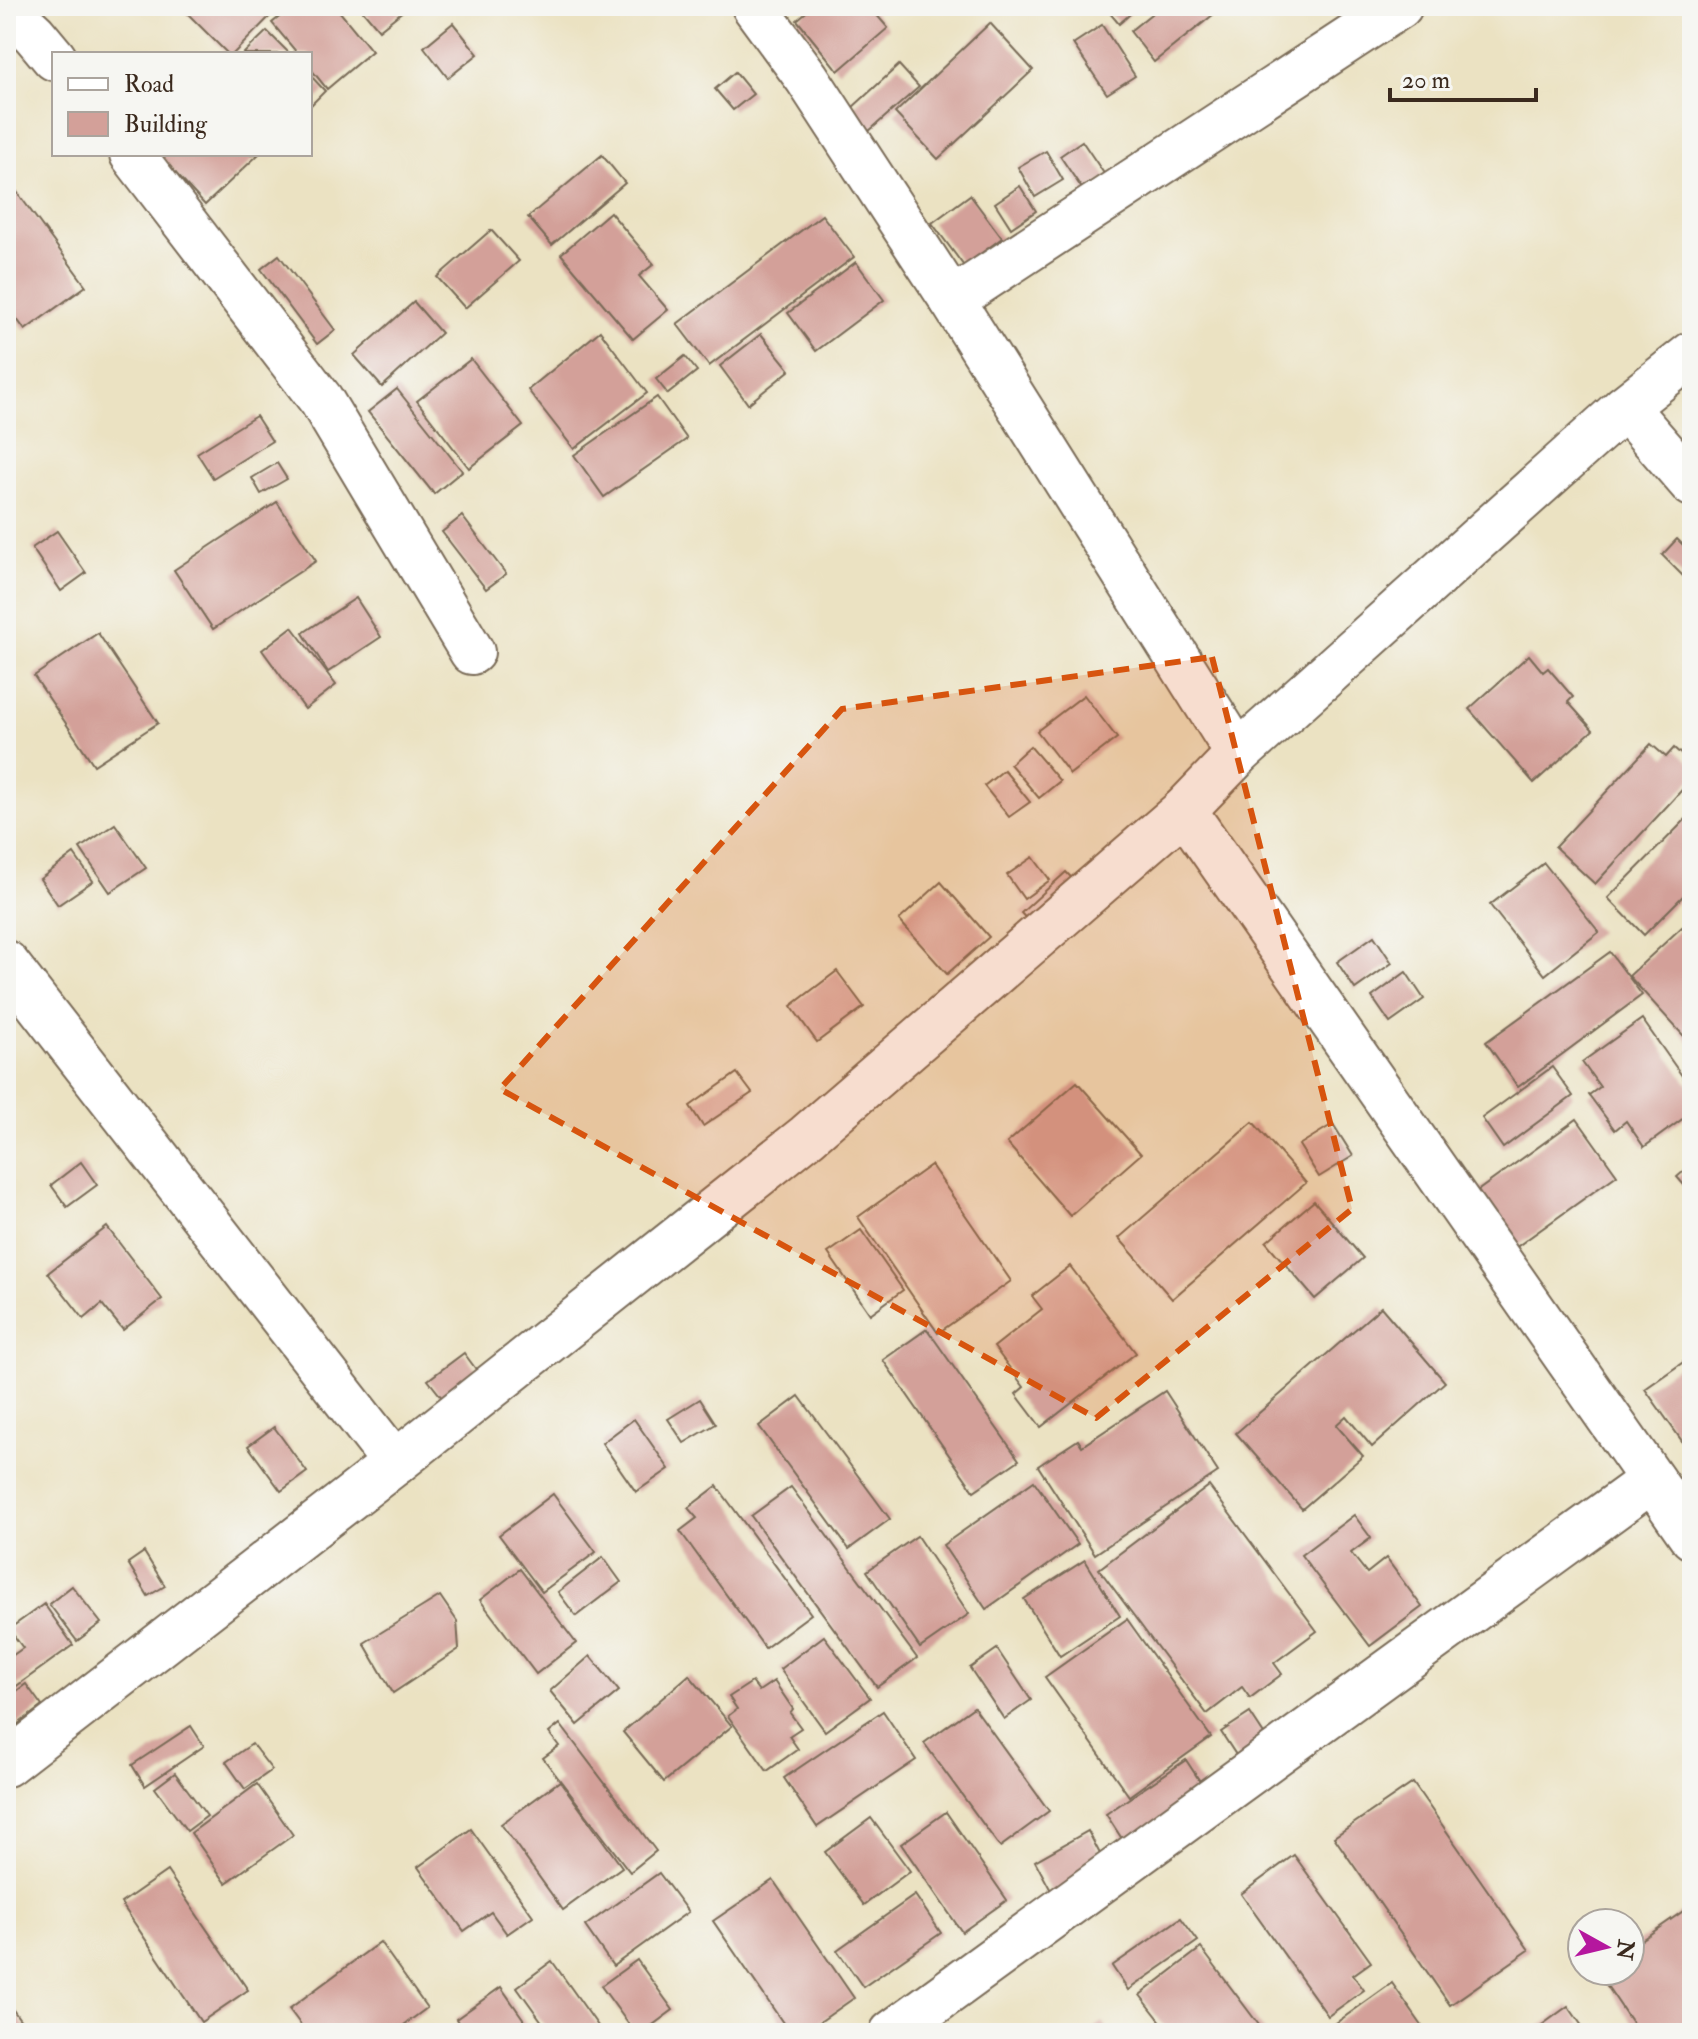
<svg xmlns="http://www.w3.org/2000/svg" width="1698" height="2039" font-family="'IM FELL Double Pica',serif">
<style>
.building{fill:#d3a099}
.lines{fill:none;stroke-linecap:round;stroke-linejoin:round}
.minor-casing{stroke:#796a57;stroke-width:48}
.minor{stroke:#fff;stroke-width:44}
.marked{fill:#d7540e;fill-opacity:0.2;stroke:#d7540e;stroke-width:6;stroke-dasharray:16 10;stroke-linejoin:round}
</style>
<rect width="100%" height="100%" fill="#f6f6f2"/>
<filter id="ink" filterUnits="userSpaceOnUse"><feTurbulence type="fractalNoise" baseFrequency=".0125" numOctaves="2"/><feDisplacementMap in="SourceGraphic" scale="16" xChannelSelector="R" yChannelSelector="G"/><feConvolveMatrix kernelMatrix="1 2 1 2 8 2 1 2 1" color-interpolation-filters="sRGB"/></filter>
<filter id="wash" filterUnits="userSpaceOnUse"><feTurbulence type="fractalNoise" baseFrequency=".006" numOctaves="4" result="noise"/><feDisplacementMap in="SourceGraphic" scale="32" xChannelSelector="R" yChannelSelector="G"/><feGaussianBlur stdDeviation="1.8" result="paint"/><feColorMatrix in="noise" values="0 0 0 0 0 0 0 0 0 0 0 0 0 0 0 0 0 1.4 0 .05"/><feComposite in="paint" operator="in"/></filter>
<g filter="url(#wash)">
<rect width="100%" height="100%" fill="#ebe2c2"/>
<g id="blocks">
<g class="building">
<path d="M 180,6 L 280,6 L 233,54 L 228,54 Z"/>
<path d="M 293,6 L 335,6 L 372,51 L 327,89 L 310,68 L 310,54 L 298,54 L 272,23 Z"/>
<path d="M 359,6 L 409,6 L 379,30 Z"/>
<path d="M 813,6 L 869,6 L 888,28 L 838,71 L 797,20 Z"/>
<path d="M 1104,6 L 1139,6 L 1119,24 Z"/>
<path d="M 1161,6 L 1224,6 L 1154,62 L 1130,31 Z"/>
<path d="M 453,23 L 478,54 L 448,78 L 424,47 Z"/>
<path d="M 990,23 L 1033,70 L 938,159 L 895,113 Z"/>
<path d="M 1102,25 L 1135,76 L 1107,94 L 1073,44 Z"/>
<path d="M 267,31 L 290,54 L 243,54 Z"/>
<path d="M 899,65 L 919,87 L 860,139 L 841,118 Z"/>
<path d="M 735,72 L 753,94 L 733,110 L 715,89 Z"/>
<path d="M 310,75 L 325,91 L 310,106 Z"/>
<path d="M 1082,141 L 1107,178 L 1085,193 L 1060,156 Z"/>
<path d="M 1046,151 L 1063,180 L 1035,197 L 1018,167 Z"/>
<path d="M 158,154 L 259,154 L 205,205 Z"/>
<path d="M 602,155 L 625,183 L 552,245 L 528,217 Z"/>
<path d="M 1020,186 L 1036,211 L 1011,228 L 995,203 Z"/>
<path d="M 17,192 L 86,286 L 25,330 L 6,304 L 6,200 Z"/>
<path d="M 970,195 L 1002,238 L 964,266 L 932,223 Z"/>
<path d="M 610,212 L 654,264 L 639,276 L 668,310 L 633,339 L 561,254 Z"/>
<path d="M 822,215 L 854,257 L 709,366 L 677,324 Z"/>
<path d="M 491,230 L 519,261 L 465,308 L 437,277 Z"/>
<path d="M 279,255 L 335,330 L 317,344 L 261,269 Z"/>
<path d="M 856,262 L 884,300 L 816,351 L 788,313 Z"/>
<path d="M 414,302 L 441,333 L 382,387 L 354,355 Z"/>
<path d="M 600,331 L 647,393 L 574,449 L 528,390 Z"/>
<path d="M 761,334 L 790,370 L 748,404 L 720,366 Z"/>
<path d="M 685,356 L 697,371 L 668,394 L 656,379 Z"/>
<path d="M 471,359 L 523,426 L 469,468 L 417,401 Z"/>
<path d="M 397,389 L 462,471 L 434,494 L 368,412 Z"/>
<path d="M 657,397 L 687,439 L 604,497 L 574,455 Z"/>
<path d="M 256,416 L 272,441 L 213,478 L 197,453 Z"/>
<path d="M 277,463 L 287,479 L 261,494 L 252,478 Z"/>
<path d="M 277,502 L 316,561 L 213,629 L 174,570 Z"/>
<path d="M 462,516 L 506,574 L 486,589 L 442,532 Z"/>
<path d="M 57,531 L 86,573 L 61,591 L 32,548 Z"/>
<path d="M 1677,539 L 1692,554 L 1692,566 L 1683,576 L 1662,555 Z"/>
<path d="M 356,598 L 381,637 L 328,672 L 303,633 Z"/>
<path d="M 292,627 L 336,685 L 305,709 L 262,650 Z"/>
<path d="M 98,633 L 158,723 L 94,765 L 34,676 Z"/>
<path d="M 1529,655 L 1543,672 L 1548,668 L 1573,697 L 1568,702 L 1593,730 L 1534,783 L 1469,709 Z"/>
<path d="M 1084,695 L 1117,738 L 1070,774 L 1037,731 Z"/>
<path d="M 1651,744 L 1666,757 L 1674,748 L 1692,764 L 1692,779 L 1595,884 L 1555,847 Z"/>
<path d="M 1030,746 L 1060,781 L 1039,798 L 1010,764 Z"/>
<path d="M 1004,770 L 1030,802 L 1009,817 L 984,786 Z"/>
<path d="M 1692,813 L 1692,887 L 1644,935 L 1608,898 Z"/>
<path d="M 115,824 L 146,868 L 110,892 L 80,848 Z"/>
<path d="M 74,854 L 93,881 L 58,905 L 40,879 Z"/>
<path d="M 1033,857 L 1050,880 L 1024,899 L 1007,875 Z"/>
<path d="M 1544,863 L 1599,932 L 1545,975 L 1490,905 Z"/>
<path d="M 1066,872 L 1084,891 L 1039,933 L 1021,913 Z"/>
<path d="M 941,882 L 989,937 L 947,974 L 899,920 Z"/>
<path d="M 1682,927 L 1692,939 L 1692,1045 L 1629,976 Z"/>
<path d="M 1374,936 L 1392,963 L 1355,989 L 1337,962 Z"/>
<path d="M 1610,952 L 1642,995 L 1518,1087 L 1486,1042 Z"/>
<path d="M 837,971 L 864,1007 L 817,1042 L 791,1006 Z"/>
<path d="M 1406,972 L 1424,999 L 1390,1023 L 1372,997 Z"/>
<path d="M 1642,1019 L 1692,1090 L 1692,1112 L 1644,1147 L 1626,1121 L 1615,1130 L 1589,1095 L 1600,1087 L 1582,1062 Z"/>
<path d="M 1552,1067 L 1573,1096 L 1503,1148 L 1482,1118 Z"/>
<path d="M 737,1073 L 752,1093 L 703,1126 L 690,1106 Z"/>
<path d="M 1077,1082 L 1141,1154 L 1070,1216 L 1007,1143 Z"/>
<path d="M 1577,1119 L 1617,1175 L 1508,1253 L 1469,1197 Z"/>
<path d="M 1253,1122 L 1306,1183 L 1172,1299 L 1119,1238 Z"/>
<path d="M 1333,1124 L 1353,1156 L 1319,1177 L 1299,1145 Z"/>
<path d="M 81,1162 L 97,1185 L 67,1207 L 51,1185 Z"/>
<path d="M 1692,1164 L 1692,1194 L 1677,1177 Z"/>
<path d="M 931,1165 L 1011,1281 L 938,1333 L 858,1217 Z"/>
<path d="M 1314,1201 L 1363,1258 L 1315,1299 L 1266,1242 Z"/>
<path d="M 107,1227 L 162,1299 L 123,1330 L 102,1304 L 84,1319 L 48,1273 Z"/>
<path d="M 861,1230 L 903,1290 L 870,1314 L 828,1253 Z"/>
<path d="M 1070,1266 L 1136,1353 L 1041,1427 L 1016,1394 L 1024,1387 L 994,1347 L 1042,1309 L 1032,1296 Z"/>
<path d="M 1381,1307 L 1445,1382 L 1372,1447 L 1346,1416 L 1336,1425 L 1363,1456 L 1302,1509 L 1236,1433 Z"/>
<path d="M 927,1329 L 1019,1460 L 974,1491 L 883,1360 Z"/>
<path d="M 464,1353 L 478,1372 L 443,1399 L 428,1380 Z"/>
<path d="M 1692,1356 L 1692,1455 L 1645,1389 Z"/>
<path d="M 1165,1391 L 1218,1472 L 1095,1554 L 1038,1466 L 1078,1440 L 1082,1446 Z"/>
<path d="M 799,1396 L 890,1519 L 849,1549 L 759,1426 Z"/>
<path d="M 700,1399 L 716,1424 L 684,1443 L 668,1419 Z"/>
<path d="M 634,1419 L 669,1469 L 636,1492 L 602,1443 Z"/>
<path d="M 274,1427 L 307,1472 L 281,1491 L 248,1446 Z"/>
<path d="M 1034,1481 L 1078,1544 L 986,1609 L 943,1545 Z"/>
<path d="M 717,1486 L 811,1614 L 765,1648 L 680,1531 L 697,1518 L 688,1508 Z"/>
<path d="M 1209,1486 L 1317,1631 L 1274,1663 L 1282,1674 L 1250,1698 L 1242,1687 L 1207,1714 L 1099,1569 Z"/>
<path d="M 791,1487 L 917,1658 L 877,1687 L 751,1516 Z"/>
<path d="M 553,1494 L 596,1552 L 542,1592 L 499,1535 Z"/>
<path d="M 1354,1515 L 1371,1538 L 1351,1553 L 1367,1573 L 1386,1558 L 1422,1607 L 1370,1646 L 1301,1555 Z"/>
<path d="M 917,1536 L 969,1614 L 920,1648 L 867,1571 Z"/>
<path d="M 144,1552 L 165,1586 L 148,1596 L 128,1563 Z"/>
<path d="M 603,1557 L 621,1582 L 576,1616 L 558,1592 Z"/>
<path d="M 1085,1560 L 1120,1616 L 1060,1656 L 1024,1599 Z"/>
<path d="M 520,1569 L 576,1643 L 536,1674 L 480,1600 Z"/>
<path d="M 72,1586 L 101,1623 L 77,1641 L 49,1604 Z"/>
<path d="M 440,1596 L 457,1621 L 459,1649 L 393,1693 L 364,1643 Z"/>
<path d="M 44,1604 L 73,1645 L 11,1690 L 6,1682 L 6,1660 L 23,1648 L 9,1629 Z"/>
<path d="M 1127,1619 L 1211,1737 L 1129,1796 L 1045,1677 Z"/>
<path d="M 824,1636 L 870,1698 L 825,1731 L 780,1669 Z"/>
<path d="M 997,1649 L 1031,1700 L 1004,1719 L 970,1668 Z"/>
<path d="M 590,1656 L 619,1691 L 578,1725 L 550,1691 Z"/>
<path d="M 689,1675 L 732,1726 L 664,1782 L 623,1732 Z"/>
<path d="M 774,1681 L 793,1709 L 790,1713 L 801,1728 L 789,1736 L 798,1749 L 767,1771 L 728,1716 L 737,1709 L 729,1697 L 752,1682 L 759,1691 Z"/>
<path d="M 26,1684 L 42,1706 L 6,1733 L 6,1699 Z"/>
<path d="M 974,1707 L 1049,1811 L 1000,1847 L 924,1743 Z"/>
<path d="M 883,1711 L 916,1760 L 817,1827 L 784,1778 Z"/>
<path d="M 1250,1713 L 1271,1745 L 1242,1764 L 1221,1732 Z"/>
<path d="M 560,1724 L 656,1851 L 630,1872 L 543,1758 L 559,1746 L 549,1733 Z"/>
<path d="M 191,1726 L 204,1746 L 145,1786 L 132,1765 Z"/>
<path d="M 252,1744 L 272,1770 L 245,1789 L 226,1762 Z"/>
<path d="M 1186,1760 L 1209,1795 L 1128,1848 L 1106,1814 Z"/>
<path d="M 175,1773 L 207,1816 L 187,1831 L 155,1788 Z"/>
<path d="M 560,1781 L 622,1867 L 563,1910 L 501,1824 Z"/>
<path d="M 1413,1783 L 1529,1950 L 1450,2005 L 1334,1837 Z"/>
<path d="M 257,1784 L 293,1835 L 226,1883 L 191,1833 Z"/>
<path d="M 946,1812 L 1007,1900 L 962,1932 L 901,1844 Z"/>
<path d="M 871,1818 L 910,1871 L 864,1905 L 825,1852 Z"/>
<path d="M 471,1829 L 533,1916 L 507,1934 L 491,1912 L 464,1931 L 418,1867 Z"/>
<path d="M 1088,1831 L 1109,1871 L 1056,1900 L 1035,1861 Z"/>
<path d="M 1294,1855 L 1371,1962 L 1353,1975 L 1364,1990 L 1328,2016 L 1241,1894 Z"/>
<path d="M 167,1871 L 248,1990 L 201,2022 L 121,1903 Z"/>
<path d="M 659,1873 L 688,1912 L 613,1966 L 585,1926 Z"/>
<path d="M 773,1880 L 854,1998 L 804,2033 L 790,2033 L 713,1921 Z"/>
<path d="M 915,1895 L 941,1933 L 863,1987 L 837,1950 Z"/>
<path d="M 1692,1905 L 1692,2033 L 1639,2033 L 1597,1971 L 1630,1971 L 1630,1948 Z"/>
<path d="M 1181,1918 L 1198,1941 L 1128,1990 L 1112,1966 Z"/>
<path d="M 380,1942 L 427,2008 L 393,2033 L 307,2033 L 289,2009 Z"/>
<path d="M 1201,1948 L 1265,2033 L 1170,2033 L 1140,1995 Z"/>
<path d="M 637,1960 L 673,2010 L 642,2033 L 635,2033 L 601,1986 Z"/>
<path d="M 552,1961 L 603,2033 L 550,2033 L 517,1987 Z"/>
<path d="M 1392,1983 L 1427,2033 L 1322,2033 Z"/>
<path d="M 501,1987 L 533,2033 L 465,2033 L 456,2019 Z"/>
<path d="M 6,2000 L 28,2031 L 26,2033 L 6,2033 Z"/>
<path d="M 1568,2006 L 1587,2033 L 1531,2033 Z"/>
<path d="M 1102,2022 L 1110,2033 L 1087,2033 Z"/>
</g>
</g>
</g>
<g filter="url(#ink)">
<use href="#blocks" fill-opacity="0" stroke="#796a57" stroke-width="2"/>
<g class="lines">
<defs>
<g id="minor">
<path d="M 754,6 L 807,78 L 952,300 L 1238,754"/>
<path d="M 6,8 L 34,34 L 54,58"/>
<path d="M 132,154 L 321,400 L 472,652"/>
<path d="M 952,300 L 1400,6"/>
<path d="M 1625,407 L 1692,484"/>
<path d="M 1184,810 L 1692,1537"/>
<path d="M 6,963 L 395,1463"/>
<path d="M 6,1764 L 395,1463 L 807,1136 L 1184,810 L 1238,754 L 1625,407 L 1692,354"/>
<path d="M 892,2033 L 1652,1480"/>
</g>
</defs>
<use href="#minor" class="minor-casing"/>
<use href="#minor" class="minor"/>
</g>
</g>
<path class="marked" d="M 1212,657 L 1352,1209 L 1096,1418 L 500,1089 L 842,709 Z"/>
<rect width="1698" height="2039" fill="none" stroke="#f6f6f2" stroke-width="32"/>
<rect x="52" y="52" width="260" height="104" fill="#f6f6f2" stroke="#aba49d" stroke-width="2"/>
<rect x="68" y="78" width="40" height="12" fill="#ffffff" stroke="#aba49d" stroke-width="2"/>
<text x="124" y="92" font-size="24" fill="#3b2a1e">Road</text>
<rect x="68" y="112" width="40" height="24" fill="#d3a099" stroke="#aba49d" stroke-width="2"/>
<text x="124" y="132" font-size="24" fill="#3b2a1e">Building</text>
<g transform="translate(1606 1947) rotate(98)"><circle r="38" fill="#f6f6f2" stroke="#aba49d" stroke-width="2"/>
<path d="M0-6L14 30L0 20L-14 30Z" fill="#b5179e"/>
<text y="-12" font-size="22" font-weight="bold" text-anchor="middle" fill="#3b2a1e">N</text>
</g>
<path d="M1390 88v12h146v-12" fill="none" stroke="#3b2a1e" stroke-width="4"/>
<text x="1402" y="88" font-size="24" fill="#3b2a1e" stroke="#f6f6f2" stroke-width="6" paint-order="stroke">20 m</text>
</svg>
